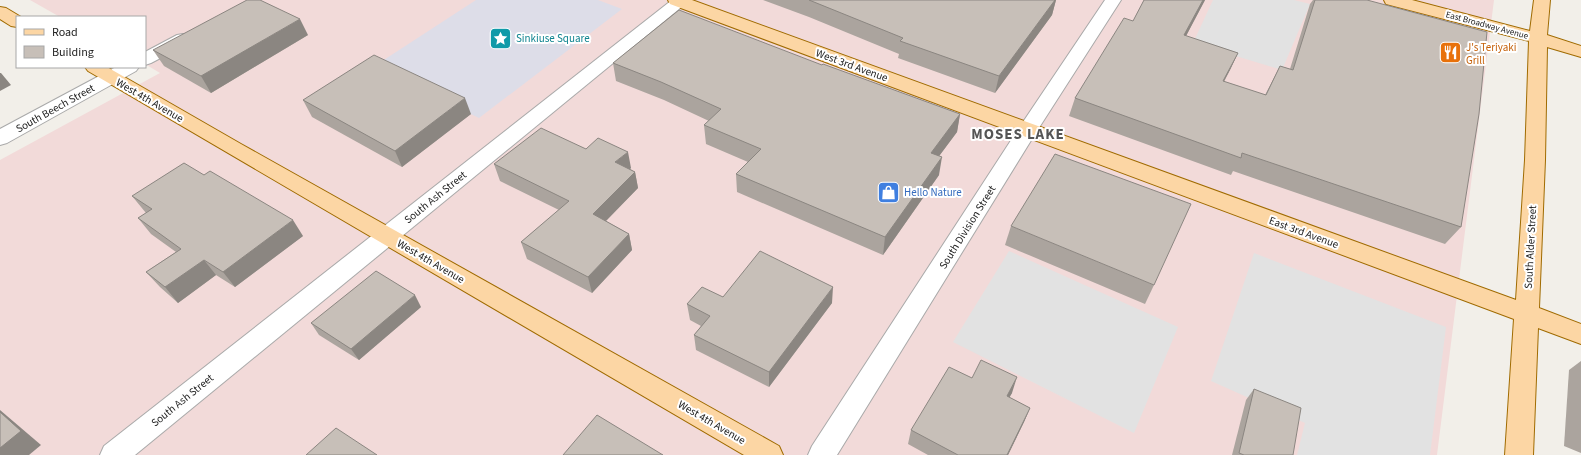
<svg xmlns="http://www.w3.org/2000/svg" width="1581" height="455" font-family="'Source Sans 3',sans-serif">
<style>
.commercial{fill:#f2dad9}
.parking{fill:#e2e2e2}
.plaza{fill:#dddde8}
.lines{fill:none;stroke-linecap:round;stroke-linejoin:round}
.minor-casing{stroke:#a9a9a9;stroke-width:2}
.major-casing{stroke:#a06b00;stroke-width:2}
.minor{fill:#fff;fill-rule:evenodd}
.major{fill:#fcd6a4;fill-rule:evenodd}
.wall{fill:#aba49e}
.shaded-wall{fill:#8b8681}
.building{fill:#c7bfb8;stroke:#8b8681}
.labels{text-anchor:middle;stroke-width:4;stroke-linejoin:round;paint-order:stroke}
.far-street-label{font-size:9px;fill:#222;stroke:#fff}
.culture-label{font-size:11px;fill:#0d838f;stroke:#fff;text-anchor:start}
.food-label{font-size:11px;fill:#c56008;stroke:#fff;text-anchor:start}
.street-label{font-size:11px;fill:#222;stroke:#fff}
.shop-label{font-size:11px;fill:#366cbe;stroke:#fff;text-anchor:start}
.district-label{font-size:15px;font-weight:bold;letter-spacing:1px;fill:#555;stroke:#fff}
</style>
<rect width="100%" height="100%" fill="#f2efe9"/>
<path class="commercial" d="M 30,0 L 1494,0 L 1437,455 L 0,455 L 0,160 L 160,73 L 145,64 L 145,17 L 60,17 Z"/>
<g class="parking">
<path d="M 1213,0 L 1294,0 L 1310,4 L 1282,70 L 1193,43 Z"/>
<path d="M 1009,251 L 1178,327 L 1134,433 L 953,342 Z"/>
<path d="M 1254,253 L 1446,327 L 1430,455 L 1297,455 L 1305,423 L 1211,381 Z"/>
</g>
<path class="plaza" d="M 476,0 L 598,0 L 622,9 L 479,118 L 373,67 Z"/>
<g class="lines">
<defs>
<g id="minor">
<path d="M 672,0 L 690,0 L 135,455 L 100,455 L 104,446 Z"/>
<path d="M 1105,0 L 1121,0 L 1035,134 L 837,455 L 808,455 L 812,446 L 1021,125 Z"/>
<path d="M 183,34 L 189,35 L 192,39 L 189,43 L 151,63 L 145,65 L 145,52 L 177,35 Z"/>
<path d="M 116,67 L 139,67 L 136,71 L 7,143 L 0,145 L 0,129 Z"/>
</g>
<g id="major">
<path d="M 668,0 L 692,0 L 1516,300 L 1525,160 L 1529,41 L 1386,4 L 1384,0 L 1412,0 L 1530,31 L 1534,0 L 1550,0 L 1547,35 L 1581,46 L 1581,57 L 1547,47 L 1545,160 L 1539,308 L 1581,324 L 1581,344 L 1538,328 L 1533,455 L 1505,455 L 1514,319 L 670,4 Z"/>
<path d="M 0,7 L 6,8 L 21,17 L 17,17 L 17,27 L 11,26 L 0,19 Z"/>
<path d="M 85,67 L 107,67 L 241,144 L 779,446 L 783,455 L 744,455 L 88,71 Z"/>
</g>
</defs>
<use href="#minor" class="minor-casing"/>
<use href="#major" class="major-casing"/>
<use href="#minor" class="minor"/>
<use href="#major" class="major"/>
</g>
<g class="wall">
<path d="M 763,0 L 1056,0 L 1052,15 L 995,93 L 898,58 L 899,54 L 809,17 Z"/>
<path d="M 1144,0 L 1205,0 L 1186,36 L 1238,53 L 1224,82 L 1265,95 L 1280,66 L 1290,69 L 1310,4 L 1313,0 L 1367,0 L 1461,227 L 1445,244 L 1233,171 L 1231,175 L 1069,116 L 1075,98 L 1133,21 Z"/>
<path d="M 308,35 L 211,93 L 164,66 L 153,50 Z"/>
<path d="M 613,63 L 822,65 L 960,114 L 957,132 L 939,156 L 939,175 L 883,255 L 737,192 L 736,174 L 748,162 L 706,144 L 704,125 L 709,121 L 664,100 L 616,81 Z"/>
<path d="M 303,100 L 471,114 L 402,167 L 312,117 Z"/>
<path d="M 586,149 L 631,168 L 630,169 L 635,172 L 638,188 L 606,221 L 629,234 L 632,250 L 592,293 L 527,259 L 521,242 L 559,210 L 500,181 L 494,164 Z"/>
<path d="M 132,196 L 303,236 L 235,287 L 216,275 L 178,303 L 160,287 L 146,272 L 176,252 L 151,234 L 138,218 L 146,213 Z"/>
<path d="M 1011,226 L 1154,285 L 1145,304 L 1005,245 Z"/>
<path d="M 723,297 L 832,303 L 769,387 L 696,350 L 694,335 L 701,326 L 690,320 L 687,304 Z"/>
<path d="M 421,307 L 359,360 L 319,335 L 311,323 Z"/>
<path d="M 1581,361 L 1581,453 L 1564,446 L 1569,370 Z"/>
<path d="M 972,378 L 1012,393 L 1009,397 L 1030,408 L 1024,422 L 1008,455 L 928,455 L 908,444 L 911,430 Z"/>
<path d="M 1254,389 L 1293,455 L 1232,455 L 1246,400 Z"/>
</g>
<g class="shaded-wall">
<path d="M 1055,0 L 1056,0 L 1052,15 L 995,93 L 999,76 Z"/>
<path d="M 1203,0 L 1205,0 L 1177,53 L 1184,35 Z"/>
<path d="M 300,19 L 308,35 L 211,93 L 201,76 Z"/>
<path d="M 1238,53 L 1230,70 L 1214,99 L 1223,81 Z"/>
<path d="M 0,73 L 1,73 L 11,85 L 0,91 Z"/>
<path d="M 465,98 L 471,114 L 402,167 L 395,151 Z"/>
<path d="M 960,114 L 957,132 L 928,171 L 931,153 Z"/>
<path d="M 628,152 L 631,168 L 618,179 L 615,162 Z"/>
<path d="M 942,157 L 939,175 L 883,255 L 885,237 Z"/>
<path d="M 635,172 L 638,188 L 597,230 L 593,214 Z"/>
<path d="M 293,220 L 303,236 L 235,287 L 223,272 Z"/>
<path d="M 629,234 L 632,250 L 592,293 L 588,277 Z"/>
<path d="M 204,260 L 216,275 L 178,303 L 165,287 Z"/>
<path d="M 833,287 L 832,303 L 769,387 L 769,372 Z"/>
<path d="M 415,295 L 421,307 L 359,360 L 351,349 Z"/>
<path d="M 1017,377 L 1012,393 L 1002,411 L 1007,396 Z"/>
<path d="M 1030,408 L 1024,422 L 1008,455 L 1007,455 Z"/>
<path d="M 0,410 L 41,445 L 29,455 L 0,455 Z"/>
</g>
<g class="building">
<path d="M 247,0 L 260,0 L 300,19 L 201,76 L 153,50 Z"/>
<path d="M 809,0 L 1055,0 L 999,76 L 900,41 L 903,38 Z"/>
<path d="M 1144,0 L 1203,0 L 1184,35 L 1238,53 L 1223,81 L 1266,95 L 1280,66 L 1293,70 L 1315,0 L 1367,0 L 1487,32 L 1479,114 L 1461,227 L 1242,153 L 1241,158 L 1075,98 L 1124,18 L 1133,21 Z"/>
<path d="M 679,10 L 822,65 L 823,64 L 960,114 L 931,153 L 942,157 L 885,237 L 736,174 L 761,149 L 704,125 L 721,109 L 661,82 L 613,63 Z"/>
<path d="M 374,55 L 465,98 L 395,151 L 303,100 Z"/>
<path d="M 541,128 L 586,149 L 598,138 L 628,152 L 615,162 L 635,172 L 593,214 L 629,234 L 588,277 L 521,242 L 569,201 L 494,164 Z"/>
<path d="M 1055,154 L 1191,204 L 1154,285 L 1011,226 Z"/>
<path d="M 184,163 L 204,175 L 210,171 L 293,220 L 223,272 L 204,260 L 165,287 L 146,272 L 181,249 L 138,218 L 152,209 L 132,196 Z"/>
<path d="M 760,251 L 833,287 L 769,372 L 694,335 L 710,316 L 687,304 L 702,287 L 723,297 Z"/>
<path d="M 376,271 L 415,295 L 351,349 L 311,323 Z"/>
<path d="M 981,360 L 1017,377 L 1007,396 L 1030,408 L 1007,455 L 958,455 L 911,430 L 949,367 L 972,378 Z"/>
<path d="M 1254,389 L 1301,408 L 1293,455 L 1244,455 L 1239,453 Z"/>
<path d="M 0,412 L 21,431 L 0,448 Z"/>
<path d="M 597,415 L 663,455 L 563,455 Z"/>
<path d="M 336,428 L 377,455 L 306,455 Z"/>
</g>
<defs>
<symbol id="sight-square" viewBox="-11 -11 22 22"><rect x="-9" y="-9" width="18" height="18" rx="4" fill="#0f9aa8" stroke="#fff"/><path d="M0-6L1.8-2.2L6-1.7L2.9 1.2L3.7 5.4L0 3.3L-3.7 5.4L-2.9 1.2L-6-1.7L-1.8-2.2Z" fill="#fff"/></symbol>
<symbol id="restaurant-square" viewBox="-11 -11 22 22"><rect x="-9" y="-9" width="18" height="18" rx="4" fill="#e8710a" stroke="#fff"/><path d="M-5-6h1v4h1v-4h1v4h1v-4h1v5L-1.5 .5V6h-2V.5L-5-1ZM5-6V6H3V1.5H1.5Q1.5-4 5-6Z" fill="#fff"/></symbol>
<symbol id="shop-square" viewBox="-11 -11 22 22"><rect x="-9" y="-9" width="18" height="18" rx="4" fill="#3f7fe0" stroke="#fff"/><path d="M-5-2.5h2.3a2.7 3.5 0 0 1 5.4 0H5L5.5 6h-11ZM-1.5-2.5h3a1.5 2.3 0 0 0-3 0Z" fill="#fff"/></symbol>
</defs>
<g fill-rule="evenodd">
<use href="#sight-square" x="488" y="26" width="25" height="25"/>
<use href="#restaurant-square" x="1438" y="40" width="25" height="25"/>
<use href="#shop-square" x="876" y="180" width="25" height="25"/>
</g>
<g class="labels">
<g class="far-street-label">
<text transform="translate(1487 25) rotate(15)" y="3">East Broadway Avenue</text>
</g>
<g class="culture-label">
<text x="516" y="42">Sinkiuse Square</text>
</g>
<g class="food-label">
<text x="1466" y="51">J's Teriyaki<tspan x="1466" dy="13">Grill</tspan></text>
</g>
<g class="street-label">
<text transform="translate(852 65) rotate(20)" y="4">West 3rd Avenue</text>
<text transform="translate(150 100) rotate(30)" y="4">West 4th Avenue</text>
<text transform="translate(55 108) rotate(-29)" y="4">South Beech Street</text>
<text transform="translate(435 197) rotate(-39)" y="4">South Ash Street</text>
<text transform="translate(967 227) rotate(-58)" y="4">South Division Street</text>
<text transform="translate(1304 232) rotate(20)" y="4">East 3rd Avenue</text>
<text transform="translate(1530 247) rotate(-87)" y="4">South Alder Street</text>
<text transform="translate(431 261) rotate(30)" y="4">West 4th Avenue</text>
<text transform="translate(182 400) rotate(-39)" y="4">South Ash Street</text>
<text transform="translate(712 422) rotate(30)" y="4">West 4th Avenue</text>
</g>
<g class="shop-label">
<text x="904" y="196">Hello Nature</text>
</g>
<g class="district-label">
<text x="1018" y="139">MOSES LAKE</text>
</g>
</g>
<rect x="16" y="16" width="130" height="52" fill="#ffffff" stroke="#a7a7a7"/>
<rect x="24" y="29" width="20" height="6" fill="#fcd6a4" stroke="#a7a7a7"/>
<text x="52" y="36" font-size="12" fill="#222222">Road</text>
<rect x="24" y="46" width="20" height="12" fill="#c7bfb8" stroke="#a7a7a7"/>
<text x="52" y="56" font-size="12" fill="#222222">Building</text>
</svg>
